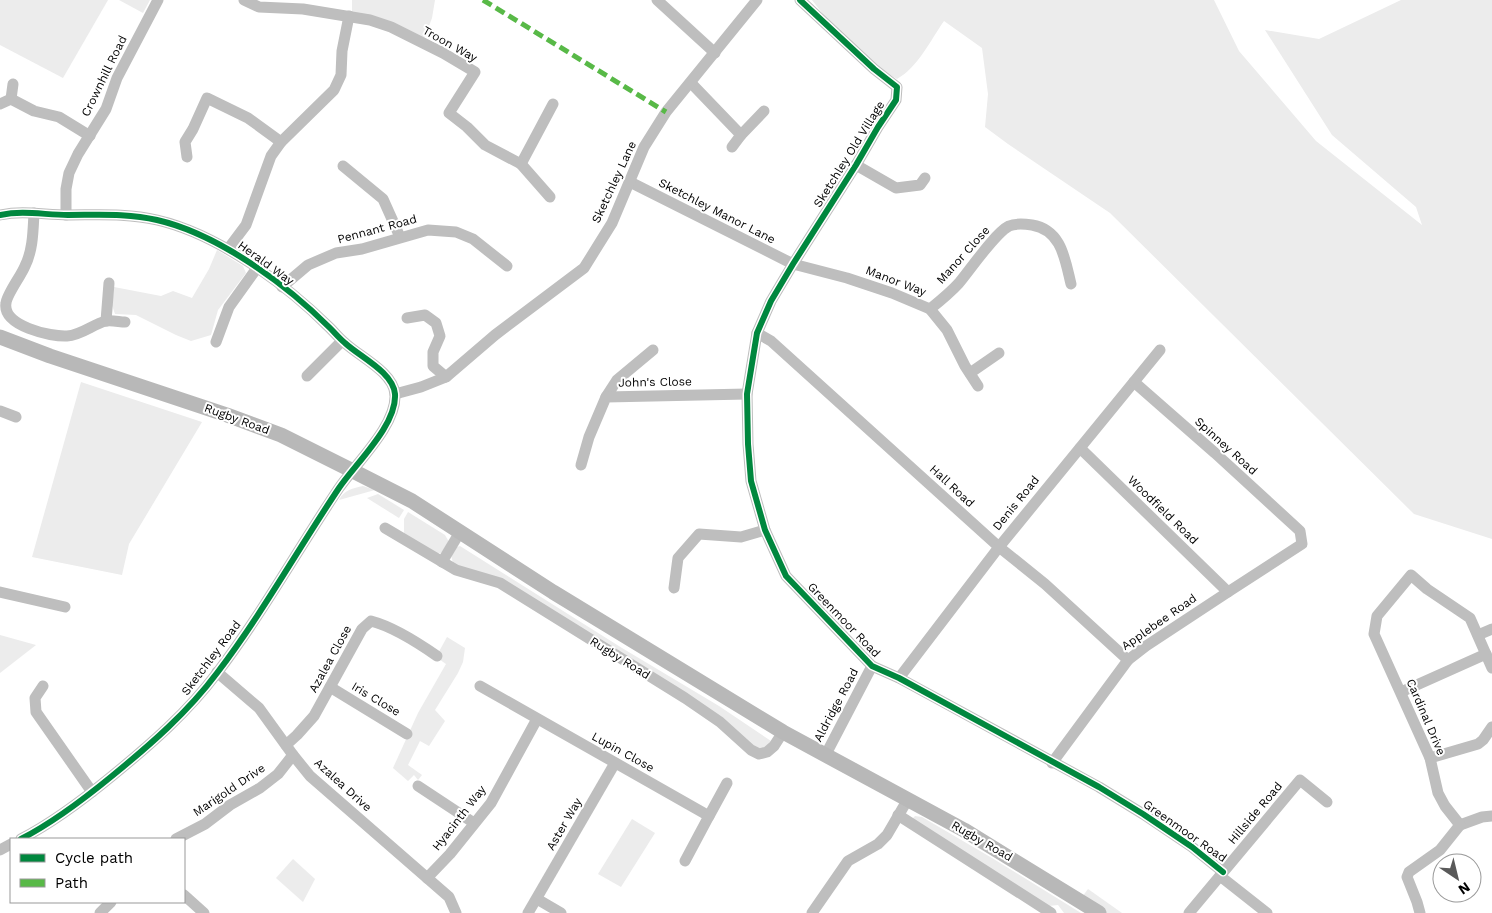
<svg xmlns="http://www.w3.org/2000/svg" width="1492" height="913" font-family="'Work Sans',sans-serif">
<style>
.green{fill:#ececec}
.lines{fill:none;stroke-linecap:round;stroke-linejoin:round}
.street{stroke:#bebebe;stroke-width:11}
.secondary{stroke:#b8b8b8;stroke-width:15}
.quiet{stroke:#58b947;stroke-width:5;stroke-dasharray:10 5;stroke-linecap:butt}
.cycleway-casing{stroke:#fff;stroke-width:9}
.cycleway{stroke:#00873e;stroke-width:6}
.labels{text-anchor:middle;stroke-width:4;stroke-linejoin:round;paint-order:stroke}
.street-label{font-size:12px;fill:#000;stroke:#fff}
</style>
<rect width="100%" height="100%" fill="#fff"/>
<g class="green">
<path d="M 0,0 L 108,0 L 63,78 L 0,45 Z"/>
<path d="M 119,0 L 150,0 L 143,13 Z"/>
<path d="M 352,0 L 435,0 L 432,18 L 424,39 L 352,13 Z"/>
<path d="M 812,0 L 1214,0 L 1239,51 L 1316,141 L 1422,225 L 1416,207 L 1332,135 L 1265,30 L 1319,39 L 1401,0 L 1492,0 L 1492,539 L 1414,514 L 1110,213 L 1008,144 L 985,127 L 988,94 L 982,48 L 944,21 C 930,41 918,67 897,79 C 866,61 833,28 812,0 Z"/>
<path d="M 217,250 L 243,266 L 246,273 L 218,310 L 211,335 L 191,341 L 176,335 L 136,315 L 115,314 L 112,305 L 114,287 L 161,296 L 173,291 L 192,298 L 209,269 Z"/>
<path d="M 81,382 L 202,422 L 129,544 L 122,575 L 32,557 Z"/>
<path d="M 363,486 L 375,490 L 339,500 C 344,490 353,488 363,486 Z"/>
<path d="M 378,494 L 404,510 L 399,518 L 367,498 Z"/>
<path d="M 408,512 L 445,535 L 449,542 L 441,553 L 437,554 L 404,534 L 404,519 Z"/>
<path d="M 460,546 L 622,648 L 719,706 L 771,741 L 771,743 L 761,751 L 505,585 L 458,568 L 453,563 L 451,555 L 457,547 Z"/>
<path d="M 0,635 L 36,645 L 0,673 Z"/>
<path d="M 447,637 L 465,648 L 463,662 L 458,673 L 435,710 L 445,721 L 429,746 L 420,741 L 408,765 L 422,775 L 418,780 L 414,775 L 408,781 L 393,768 L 418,713 L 446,664 L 436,657 Z"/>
<path d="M 915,816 L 922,817 L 992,858 L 1081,913 L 1064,913 L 1058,905 L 1048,906 L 912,819 Z"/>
<path d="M 632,819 L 655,833 L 621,887 L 598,874 Z"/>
<path d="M 293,859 L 315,879 L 303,902 L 276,878 Z"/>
<path d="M 1088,889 L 1122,913 L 1105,913 L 1082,897 Z"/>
</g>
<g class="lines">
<g class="street">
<path d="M 244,0 L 259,7 L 303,9 L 370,20 L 391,27 L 443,53 L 475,72 L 449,113 L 467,127 L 485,145 L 521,164 L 553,104"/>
<path d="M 657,0 L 715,53"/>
<path d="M 800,0 L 874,69 L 897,87 L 896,100 L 878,127 L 856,165 L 793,264 L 771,301 L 757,333 L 747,394 L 748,444 L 751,481 L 765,530 L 786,576 L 872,666 L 899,678 L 1099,787 L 1143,814 L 1192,847 L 1223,872"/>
<path d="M 691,83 L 741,135 L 764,111"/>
<path d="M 11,99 L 13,84"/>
<path d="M 0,104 L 11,99 L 34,111 L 59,117 L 90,136"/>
<path d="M 732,147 L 741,135"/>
<path d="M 187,157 L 185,142 L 193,129 L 207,98 L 248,118 L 281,142"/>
<path d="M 521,164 L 550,197"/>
<path d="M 856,165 L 896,188 L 920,185 L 925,178"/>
<path d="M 343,166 L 383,199 L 400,237"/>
<path d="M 630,182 L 793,264 L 847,278 L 892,293 L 930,309 L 947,330 L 965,366 L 978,386"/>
<path d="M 34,213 C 33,231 33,250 25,266 C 21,276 7,294 6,303 C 2,326 51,337 67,336 C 82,335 93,324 106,321 C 112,320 120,322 125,322"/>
<path d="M 0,215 C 23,210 45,215 68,215 C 98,215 128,213 157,220 C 218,234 286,284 330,328 C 335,333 339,338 345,343 C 360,357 393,372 395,394 C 397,425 356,463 339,488 C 298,549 262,614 217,673 C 188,712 150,745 112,776 C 84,799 54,822 21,839"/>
<path d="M 66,215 L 66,189 L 69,173 L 78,154 L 106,109 L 117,78 L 158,0"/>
<path d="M 228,249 L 246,225 L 271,156 L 281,142 L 334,90 L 341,75 L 342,51 L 349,16"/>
<path d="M 282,287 L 308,265 L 336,253 L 362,249 L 428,230 L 456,232 L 473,239 L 507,266"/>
<path d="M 930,309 C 940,301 950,293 959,283 C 970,270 995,233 1009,226 C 1016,223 1025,224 1032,225 C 1062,230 1065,260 1071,284"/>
<path d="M 407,318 L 425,315 L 436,323 L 440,336 L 433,352 L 433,366 L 446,377"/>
<path d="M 106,321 L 109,283"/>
<path d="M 757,333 L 771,341 L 999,547 L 1045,584 L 1128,660"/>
<path d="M 216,342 L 229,307 L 257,268"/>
<path d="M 970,373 L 999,353"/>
<path d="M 307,376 L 342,341"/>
<path d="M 395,394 L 421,387 L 446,377 L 495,335 L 584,268 L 612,223 L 644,147 L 666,112 L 757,0"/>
<path d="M 606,397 L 617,380 L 653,350"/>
<path d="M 0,411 L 16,417"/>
<path d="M 1080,448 L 1228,592"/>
<path d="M 581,465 L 589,437 L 606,397 L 747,394"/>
<path d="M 385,528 L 456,570 L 500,583 L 685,698 L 720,722 L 751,750 L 759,754 L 767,752 L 774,746 L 783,732"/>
<path d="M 442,562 L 460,532"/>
<path d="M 674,588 L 678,558 L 699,534 L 741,537 L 765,530"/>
<path d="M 0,592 L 65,607"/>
<path d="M 1478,635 L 1492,629"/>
<path d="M 217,672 L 259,708 L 293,755 L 310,776 L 449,897 L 456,913"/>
<path d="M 899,678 L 999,547 L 1160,350"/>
<path d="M 43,686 L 35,698 L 36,712 L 92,792"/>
<path d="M 480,686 L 709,816 L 685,861"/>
<path d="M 330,687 L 407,734"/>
<path d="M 1401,692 L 1486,654"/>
<path d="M 286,745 L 297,735 L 314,716 L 362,629 L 371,621 C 394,627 417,642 437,656"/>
<path d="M 825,756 L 872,666"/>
<path d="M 1430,758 L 1478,744 L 1483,740 L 1492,727"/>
<path d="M 1052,763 L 1128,660 L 1146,646 L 1228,592 L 1302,544 L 1300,531 L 1215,453 L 1134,382"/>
<path d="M 418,786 L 474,823"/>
<path d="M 898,815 L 1051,913"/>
<path d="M 709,816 L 727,783"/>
<path d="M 1460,825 L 1482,817 L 1492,816"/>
<path d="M 176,839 L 205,824 L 230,805 L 260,788 L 278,774 L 293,755"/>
<path d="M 0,850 L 11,844"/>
<path d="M 1220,876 L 1267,913"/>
<path d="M 427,878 L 450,854 L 491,803 L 537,719"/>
<path d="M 184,895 L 204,913"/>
<path d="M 537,899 L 561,913"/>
<path d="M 100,913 L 111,902"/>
<path d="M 528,913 L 615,763"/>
<path d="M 812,913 L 848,861 L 878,844 L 887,835 L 908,799"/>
<path d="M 1189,913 L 1300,780 L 1327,802"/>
<path d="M 1420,913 L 1417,902 L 1407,877 L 1409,872 L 1440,850 L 1460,825 L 1445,806 L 1438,793 L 1430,758 L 1374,634 L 1377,616 L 1411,575 L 1427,589 L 1470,618 L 1492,668"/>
</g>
<path class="secondary" d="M 0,337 L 50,356 L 227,415 L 281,435 L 353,471 L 412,501 L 553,592 L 783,732 L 964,830 L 1099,913"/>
<path class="quiet" d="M 483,0 L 666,112"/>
<defs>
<g id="cycleway">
<path d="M 800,0 L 874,69 L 897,87 L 896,100 L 878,127 L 856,165 L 793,264 L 771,301 L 757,333 L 747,394 L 748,444 L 751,481 L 765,530 L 786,576 L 872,666 L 899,678 L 1099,787 L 1143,814 L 1192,847 L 1223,872"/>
<path d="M 0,215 C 23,210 45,215 68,215 C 98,215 128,213 157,220 C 218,234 286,284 330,328 C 335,333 339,338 345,343 C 360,357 393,372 395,394 C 397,425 356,463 339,488 C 298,549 262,614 217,673 C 188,712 150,745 112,776 C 84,799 54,822 21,839"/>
</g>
</defs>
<use href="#cycleway" class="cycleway-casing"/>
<use href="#cycleway" class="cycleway"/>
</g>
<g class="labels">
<g class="street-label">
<text transform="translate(450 44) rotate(29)" y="4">Troon Way</text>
<text transform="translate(104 76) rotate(-64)" y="4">Crownhill Road</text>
<text transform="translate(849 154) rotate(-58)" y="4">Sketchley Old Village</text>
<text transform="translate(614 182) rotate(-65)" y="4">Sketchley Lane</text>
<text transform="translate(717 211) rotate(27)" y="4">Sketchley Manor Lane</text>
<text transform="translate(377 229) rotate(-15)" y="4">Pennant Road</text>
<text transform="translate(963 255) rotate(-48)" y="4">Manor Close</text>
<text transform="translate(266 263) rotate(36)" y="4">Herald Way</text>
<text transform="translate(896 281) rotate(21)" y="4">Manor Way</text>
<text transform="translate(655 382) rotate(-1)" y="4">John's Close</text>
<text transform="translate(237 419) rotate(20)" y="4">Rugby Road</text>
<text transform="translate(1226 446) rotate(42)" y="4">Spinney Road</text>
<text transform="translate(952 486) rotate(43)" y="4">Hall Road</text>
<text transform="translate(1016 503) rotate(-51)" y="4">Denis Road</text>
<text transform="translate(1163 510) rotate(44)" y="4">Woodfield Road</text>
<text transform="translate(844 620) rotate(46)" y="4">Greenmoor Road</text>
<text transform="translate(1159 622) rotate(-35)" y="4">Applebee Road</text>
<text transform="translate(211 658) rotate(-53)" y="4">Sketchley Road</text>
<text transform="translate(620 658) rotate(32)" y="4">Rugby Road</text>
<text transform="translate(330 659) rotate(-61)" y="4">Azalea Close</text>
<text transform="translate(376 699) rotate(31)" y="4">Iris Close</text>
<text transform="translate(836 705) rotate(-62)" y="4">Aldridge Road</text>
<text transform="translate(1426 717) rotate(67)" y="4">Cardinal Drive</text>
<text transform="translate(623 752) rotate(29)" y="4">Lupin Close</text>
<text transform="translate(343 785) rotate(42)" y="4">Azalea Drive</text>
<text transform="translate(229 790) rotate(-34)" y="4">Marigold Drive</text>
<text transform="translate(1255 813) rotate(-50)" y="4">Hillside Road</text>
<text transform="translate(459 818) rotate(-52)" y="4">Hyacinth Way</text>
<text transform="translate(564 824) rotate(-60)" y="4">Aster Way</text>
<text transform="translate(1185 831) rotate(35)" y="4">Greenmoor Road</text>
<text transform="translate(982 841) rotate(30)" y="4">Rugby Road</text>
</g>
</g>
<rect x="10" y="838" width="175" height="65" fill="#ffffff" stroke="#999999"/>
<rect x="20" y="854" width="25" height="8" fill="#00873e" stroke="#999999"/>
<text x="55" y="863" font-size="15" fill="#000000">Cycle path</text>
<rect x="20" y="879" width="25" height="8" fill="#58b947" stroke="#999999"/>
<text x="55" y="888" font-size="15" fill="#000000">Path</text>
<g transform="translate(1457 878) rotate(145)"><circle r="24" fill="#ffffff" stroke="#999999"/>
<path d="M0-4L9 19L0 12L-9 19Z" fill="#595959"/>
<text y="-8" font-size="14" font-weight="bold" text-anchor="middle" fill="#000000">N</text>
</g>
</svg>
